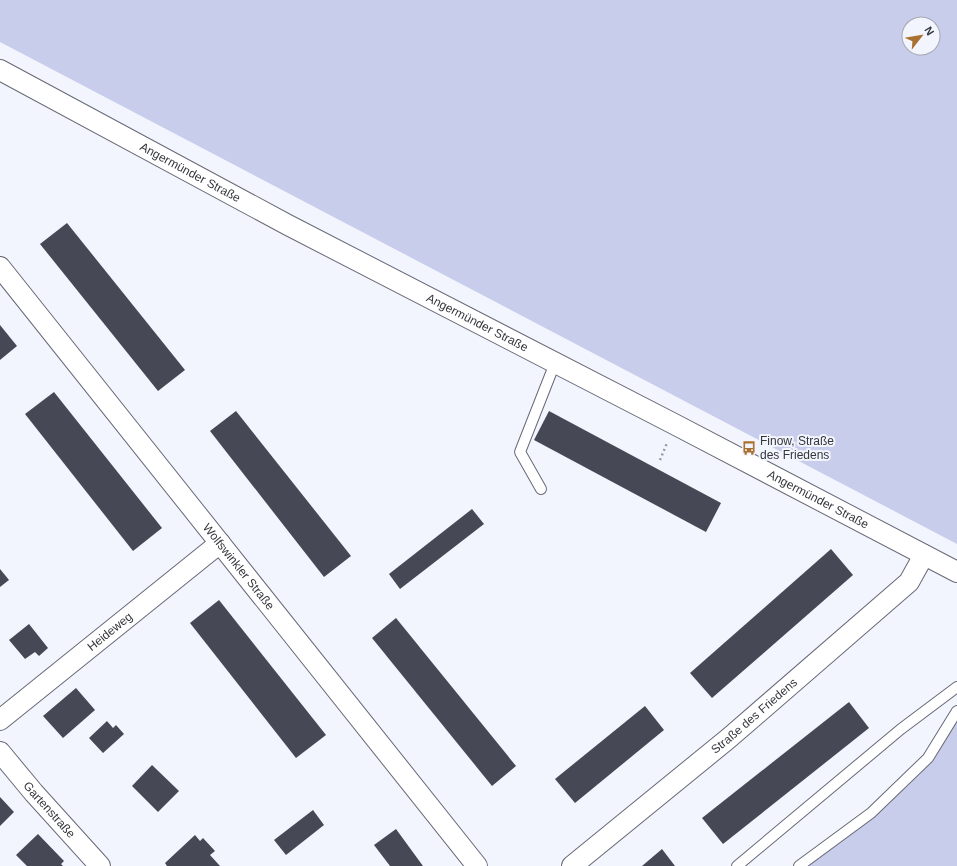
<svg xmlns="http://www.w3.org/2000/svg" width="957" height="866" font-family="Arial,sans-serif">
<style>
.green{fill:#c8cdeb;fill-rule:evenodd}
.building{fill:#464955}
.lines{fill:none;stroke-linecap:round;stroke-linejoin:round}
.lane-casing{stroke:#676976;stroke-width:12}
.street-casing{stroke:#676976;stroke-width:22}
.path{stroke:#999ba2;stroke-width:2.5;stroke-dasharray:2 3;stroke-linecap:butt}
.lane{stroke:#fff;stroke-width:10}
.street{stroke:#fff;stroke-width:20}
.labels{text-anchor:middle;stroke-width:4;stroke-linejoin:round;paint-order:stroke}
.street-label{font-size:12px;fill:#34363b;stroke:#f3f5fe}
.poi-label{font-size:12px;fill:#34363b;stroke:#f3f5fe;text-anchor:start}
</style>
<rect width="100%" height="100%" fill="#f3f5fe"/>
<g class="green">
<path d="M 0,0 L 957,0 L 957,544 L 0,42 ZM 909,24 L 933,24 L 933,48 L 909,48 Z"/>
<path d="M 957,711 L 957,866 L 799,866 L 871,813 L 928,758 Z"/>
</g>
<g class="building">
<path d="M 67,223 L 185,370 L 158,391 L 40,244 Z"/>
<path d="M 0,325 L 17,346 L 0,360 Z"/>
<path d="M 54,392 L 162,528 L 133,551 L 25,414 Z"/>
<path d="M 236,411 L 351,556 L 324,577 L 210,431 Z"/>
<path d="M 549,411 L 721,503 L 706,532 L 534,440 Z"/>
<path d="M 472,509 L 484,524 L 400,589 L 389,574 Z"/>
<path d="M 831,549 L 853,575 L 712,698 L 690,673 Z"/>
<path d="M 0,569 L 9,580 L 0,587 Z"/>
<path d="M 219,600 L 326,735 L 296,758 L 190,623 Z"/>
<path d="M 396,618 L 516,766 L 492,786 L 372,638 Z"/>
<path d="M 29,624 L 48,648 L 39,656 L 35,652 L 25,659 L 9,640 Z"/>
<path d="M 76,688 L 95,710 L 63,738 L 43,716 Z"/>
<path d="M 849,702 L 869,728 L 723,844 L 702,818 Z"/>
<path d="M 645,706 L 664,730 L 575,803 L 555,779 Z"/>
<path d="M 107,721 L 113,728 L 116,725 L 124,734 L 103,753 L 89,738 Z"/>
<path d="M 152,765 L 179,791 L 158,812 L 132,786 Z"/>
<path d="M 0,797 L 14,812 L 0,826 Z"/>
<path d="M 313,810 L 324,825 L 286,855 L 274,840 Z"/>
<path d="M 396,829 L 423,866 L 390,866 L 374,845 Z"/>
<path d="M 38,834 L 64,861 L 61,864 L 63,866 L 27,866 L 16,855 Z"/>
<path d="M 195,835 L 200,841 L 203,838 L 215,851 L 210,855 L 220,866 L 167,866 L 165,863 Z"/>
<path d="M 662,849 L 675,866 L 642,866 Z"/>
</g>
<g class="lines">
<defs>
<g id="lane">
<path d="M 541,489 L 520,452 L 555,363"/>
<path d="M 737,866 L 901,729 L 957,687"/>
<path d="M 799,866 L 871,813 L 928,758 L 957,711"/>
</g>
<g id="street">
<path id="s1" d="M 0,70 L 288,225 L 676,425 L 957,572"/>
<path id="s2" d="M 0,267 L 477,866"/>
<path id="s3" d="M 0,720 L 220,543"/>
<path id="s4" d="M 0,752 L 34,793 L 100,866"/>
<path id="s5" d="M 572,866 L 729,738 L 909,582 L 924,555"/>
</g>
</defs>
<use href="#lane" class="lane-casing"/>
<use href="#street" class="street-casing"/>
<path class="path" d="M 660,460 L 667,443"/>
<use href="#lane" class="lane"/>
<use href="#street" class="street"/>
</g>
<defs>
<symbol id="bus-bare" viewBox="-9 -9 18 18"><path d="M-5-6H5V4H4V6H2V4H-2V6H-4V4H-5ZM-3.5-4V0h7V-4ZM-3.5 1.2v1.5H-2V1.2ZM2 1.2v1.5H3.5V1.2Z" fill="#aa7030" stroke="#f3f5fe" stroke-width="2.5" paint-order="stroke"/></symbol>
</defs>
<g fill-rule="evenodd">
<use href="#bus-bare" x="739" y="438" width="20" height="20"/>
</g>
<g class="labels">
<g class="street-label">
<text dy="4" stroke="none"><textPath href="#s1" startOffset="216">Angermünder Straße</textPath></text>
<text dy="4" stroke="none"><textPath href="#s1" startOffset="540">Angermünder Straße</textPath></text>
<text dy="4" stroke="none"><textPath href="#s1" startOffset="924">Angermünder Straße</textPath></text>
<text dy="4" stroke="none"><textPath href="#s2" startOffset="383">Wolfswinkler Straße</textPath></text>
<text dy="4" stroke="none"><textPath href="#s3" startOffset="141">Heideweg</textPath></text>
<text dy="4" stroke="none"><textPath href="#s5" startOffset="236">Straße des Friedens</textPath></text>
<text dy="4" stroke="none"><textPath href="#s4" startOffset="76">Gartenstraße</textPath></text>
</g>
<g class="poi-label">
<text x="760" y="445">Finow, Straße<tspan x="760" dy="14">des Friedens</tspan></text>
</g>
</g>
<g transform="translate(921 36) rotate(59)"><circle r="19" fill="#f3f5fe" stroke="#a7a9b0"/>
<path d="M0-3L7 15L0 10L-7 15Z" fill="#aa7030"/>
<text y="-6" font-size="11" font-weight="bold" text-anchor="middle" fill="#34363b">N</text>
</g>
</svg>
